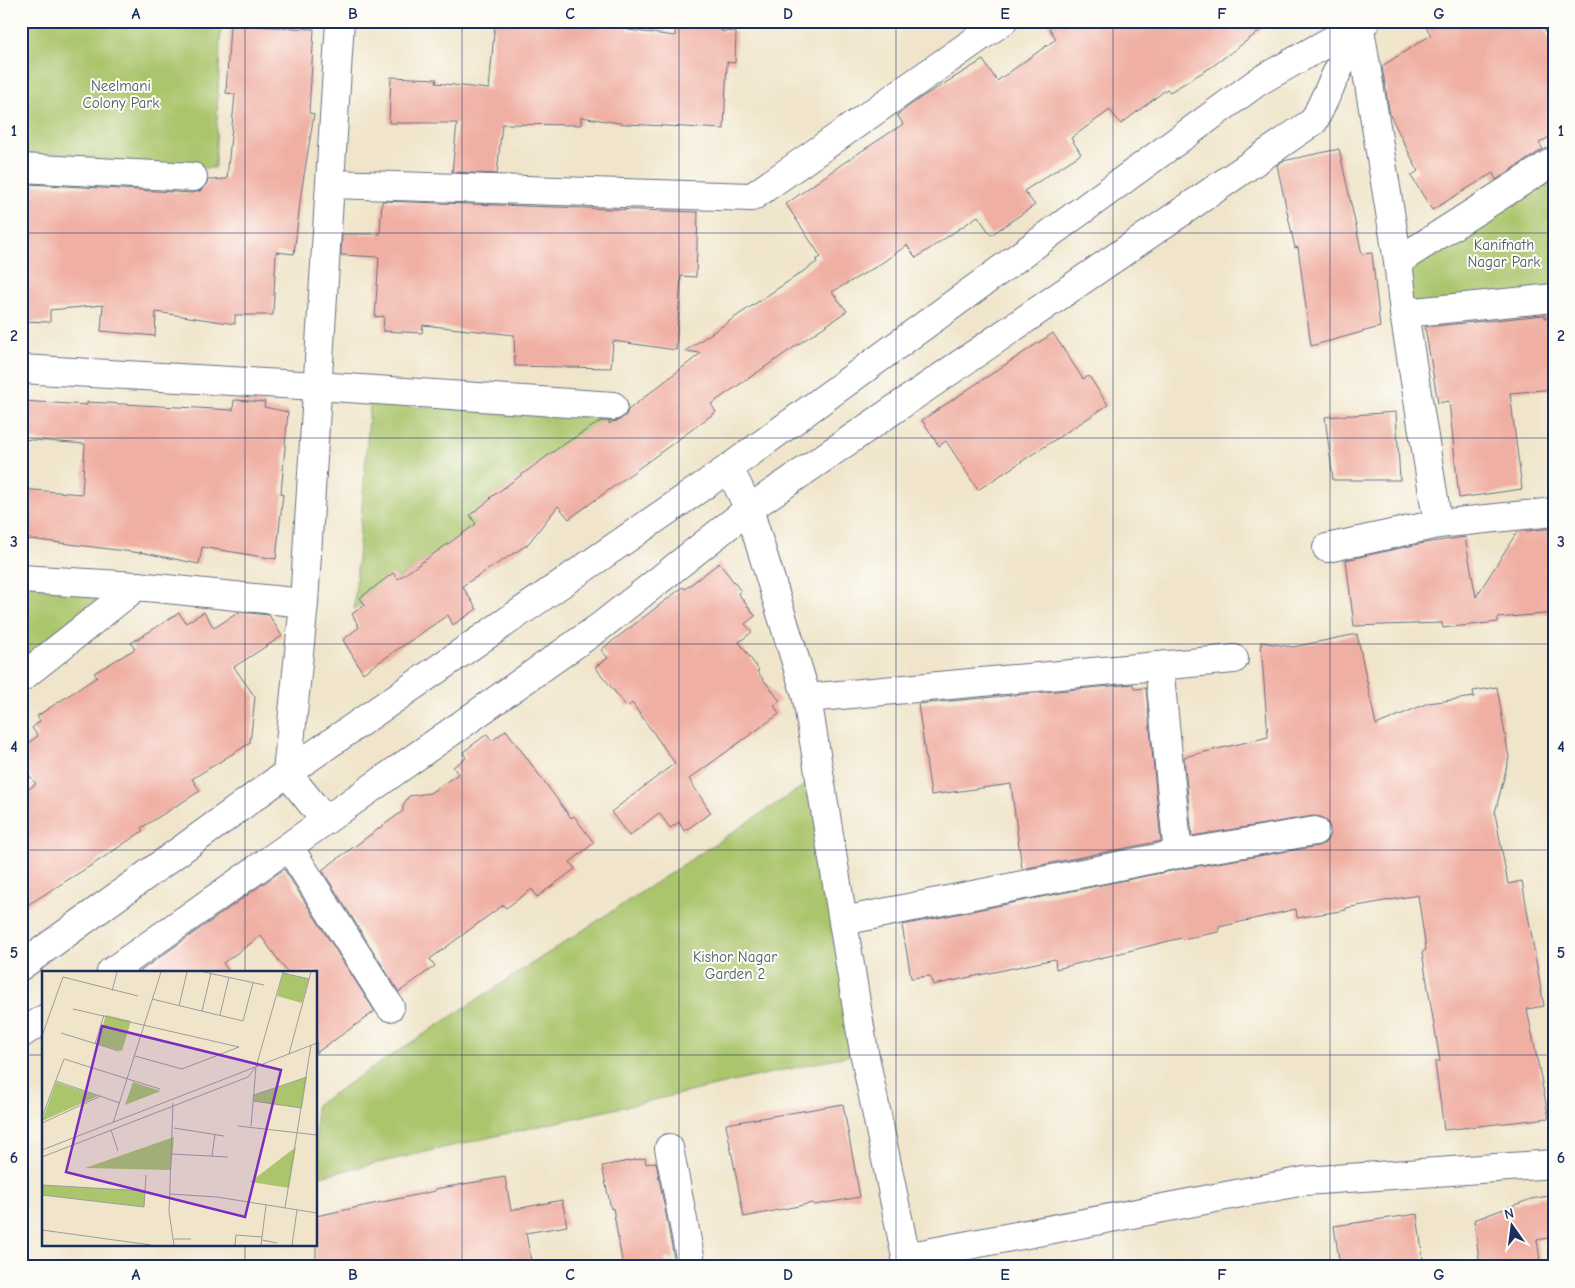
<svg xmlns="http://www.w3.org/2000/svg" width="1575" height="1288" font-family="'Comic Neue',sans-serif">
<style>
.green{fill:#aac56c;stroke:#627a65}
.building{fill:#f0afa3}
.lines{fill:none;stroke-linecap:round;stroke-linejoin:round}
.minor-casing{stroke:#666f84;stroke-width:30}
.minor{stroke:#fff;stroke-width:28}
.grid{fill:none;stroke:#1b2f5e;stroke-width:1;stroke-opacity:0.55}
.labels{text-anchor:middle;stroke-width:4;stroke-linejoin:round;paint-order:stroke}
.park-label{font-size:15px;fill:#465c62;stroke:#fdfcf7}
.inset-road{fill:none;stroke:#9b9c9f;stroke-width:1}
.view{fill:#7b2cbf;fill-opacity:0.15;stroke:#7b2cbf;stroke-width:2.5}
.inset-edge{fill:none;stroke:#1b2f5e;stroke-width:2.5}
.neatline{fill:none;stroke:#1b2f5e;stroke-width:2}
.grid-label{font-size:16px;text-anchor:middle;font-weight:bold;fill:#1b2f5e}
</style>
<rect width="100%" height="100%" fill="#fdfcf7"/>
<filter id="ink" filterUnits="userSpaceOnUse"><feTurbulence type="fractalNoise" baseFrequency=".02" numOctaves="2"/><feDisplacementMap in="SourceGraphic" scale="10" xChannelSelector="R" yChannelSelector="G"/><feConvolveMatrix kernelMatrix="1 2 1 2 8 2 1 2 1" color-interpolation-filters="sRGB"/></filter>
<filter id="wash" filterUnits="userSpaceOnUse"><feTurbulence type="fractalNoise" baseFrequency=".0096" numOctaves="4" result="noise"/><feDisplacementMap in="SourceGraphic" scale="20" xChannelSelector="R" yChannelSelector="G"/><feGaussianBlur stdDeviation="1.12" result="paint"/><feColorMatrix in="noise" values="0 0 0 0 0 0 0 0 0 0 0 0 0 0 0 0 0 1.4 0 .05"/><feComposite in="paint" operator="in"/></filter>
<g filter="url(#wash)">
<rect width="100%" height="100%" fill="#f0e5ca"/>
<g class="green">
<path d="M 21,21 L 221,21 L 215,168 L 21,167 Z"/>
<path d="M 1554,161 L 1554,298 L 1404,313 L 1398,261 Z"/>
<path d="M 370,404 L 620,417 L 599,441 L 354,609 Z"/>
<path d="M 21,584 L 109,590 L 21,659 Z"/>
<path d="M 820,775 L 864,1052 L 316,1177 L 316,1105 Z"/>
</g>
<g id="blocks">
<g class="building">
<path d="M 676,21 L 706,21 L 707,27 L 722,27 L 721,31 L 736,32 L 735,63 L 727,62 L 724,129 L 626,124 L 581,117 L 581,125 L 502,124 L 497,174 L 452,172 L 457,123 L 389,123 L 391,77 L 437,79 L 436,83 L 489,89 L 495,22 L 628,27 L 628,30 L 675,36 Z"/>
<path d="M 1045,21 L 1273,21 L 1213,66 L 1170,92 L 1167,89 L 1121,124 L 1110,110 L 1071,138 L 1081,154 L 1024,191 L 1035,205 L 991,235 L 978,216 L 916,258 L 907,245 L 879,265 L 832,292 L 847,311 L 711,404 L 716,412 L 569,519 L 558,506 L 527,545 L 462,586 L 477,609 L 453,625 L 448,615 L 363,673 L 343,640 L 359,627 L 352,614 L 365,605 L 360,598 L 393,573 L 398,579 L 476,524 L 470,515 L 491,499 L 490,498 L 561,446 L 601,421 L 609,421 L 609,424 L 612,422 L 620,420 L 626,415 L 628,410 L 701,353 L 685,351 L 817,262 L 816,260 L 821,257 L 786,204 L 842,164 L 903,124 L 897,115 L 922,97 L 983,60 L 997,81 L 1056,39 Z"/>
<path d="M 1422,21 L 1540,21 L 1554,47 L 1554,134 L 1539,143 L 1543,149 L 1496,180 L 1493,173 L 1432,210 L 1411,176 L 1418,171 L 1390,115 L 1382,66 L 1431,35 Z"/>
<path d="M 230,25 L 314,29 L 309,113 L 314,114 L 301,194 L 294,254 L 276,252 L 273,315 L 235,315 L 235,324 L 156,312 L 155,336 L 101,331 L 103,305 L 50,310 L 50,322 L 21,321 L 21,262 L 23,262 L 28,184 L 192,193 L 200,191 L 206,186 L 208,180 L 227,179 L 235,94 L 226,93 Z"/>
<path d="M 1339,149 L 1362,254 L 1372,253 L 1380,327 L 1311,346 L 1298,247 L 1295,248 L 1277,165 L 1283,161 Z"/>
<path d="M 382,201 L 698,212 L 696,277 L 681,276 L 676,350 L 613,341 L 611,368 L 515,366 L 514,335 L 423,325 L 422,333 L 383,331 L 384,316 L 375,317 L 379,257 L 341,255 L 342,234 L 380,234 Z"/>
<path d="M 1545,315 L 1545,318 L 1554,316 L 1554,389 L 1510,393 L 1522,489 L 1459,498 L 1449,401 L 1438,403 L 1425,327 Z"/>
<path d="M 1053,333 L 1083,379 L 1089,376 L 1108,405 L 978,490 L 946,441 L 939,446 L 922,420 Z"/>
<path d="M 234,400 L 265,402 L 264,407 L 288,412 L 281,494 L 283,494 L 276,559 L 202,547 L 199,564 L 140,552 L 141,553 L 21,538 L 21,489 L 82,494 L 85,444 L 21,439 L 21,401 L 87,405 L 87,402 L 233,410 Z"/>
<path d="M 1396,412 L 1400,480 L 1333,480 L 1325,417 Z"/>
<path d="M 1554,528 L 1554,613 L 1498,618 L 1498,622 L 1443,628 L 1442,623 L 1354,626 L 1346,560 L 1418,544 L 1465,537 L 1476,597 L 1517,532 Z"/>
<path d="M 719,563 L 741,591 L 738,593 L 755,616 L 745,624 L 752,632 L 739,642 L 759,670 L 757,671 L 780,701 L 774,705 L 779,714 L 689,779 L 711,813 L 684,831 L 679,822 L 670,828 L 659,813 L 629,836 L 611,812 L 675,763 L 632,703 L 627,707 L 595,667 L 608,658 L 601,650 L 683,587 L 685,589 Z"/>
<path d="M 204,612 L 214,628 L 239,612 L 269,615 L 282,636 L 234,667 L 255,697 L 250,743 L 192,779 L 200,791 L 141,828 L 143,831 L 95,863 L 21,909 L 21,794 L 36,784 L 21,764 L 21,748 L 38,736 L 32,728 L 40,721 L 37,716 L 97,677 L 94,673 L 135,649 L 131,643 L 179,613 L 186,623 Z"/>
<path d="M 1357,634 L 1376,725 L 1428,703 L 1474,697 L 1473,691 L 1497,687 L 1509,758 L 1495,813 L 1508,884 L 1522,881 L 1544,1006 L 1527,1009 L 1549,1118 L 1444,1130 L 1435,1062 L 1440,1061 L 1422,952 L 1426,950 L 1418,895 L 1346,908 L 1346,910 L 1297,918 L 1296,909 L 1219,927 L 1219,932 L 1182,939 L 1181,938 L 1056,969 L 1055,959 L 933,985 L 930,976 L 911,978 L 902,925 L 1181,869 L 1318,846 L 1325,843 L 1329,837 L 1330,828 L 1327,821 L 1321,817 L 1313,816 L 1192,836 L 1184,757 L 1268,737 L 1261,642 L 1293,647 Z"/>
<path d="M 1133,684 L 1135,689 L 1146,688 L 1161,841 L 1022,869 L 1011,784 L 931,795 L 918,704 Z"/>
<path d="M 506,730 L 571,818 L 574,816 L 594,843 L 570,862 L 575,869 L 537,897 L 532,889 L 506,908 L 503,905 L 430,959 L 435,966 L 399,992 L 322,870 L 403,811 L 403,805 L 409,796 L 430,793 L 458,774 L 453,767 L 466,758 L 463,752 L 487,734 L 492,741 Z"/>
<path d="M 284,869 L 374,1010 L 374,1012 L 316,1053 L 316,972 L 287,972 L 261,936 L 223,963 L 229,972 L 139,972 Z"/>
<path d="M 843,1104 L 860,1197 L 814,1205 L 813,1203 L 744,1217 L 726,1124 Z"/>
<path d="M 645,1158 L 646,1164 L 656,1162 L 674,1258 L 665,1259 L 666,1267 L 623,1267 L 613,1208 L 611,1209 L 602,1166 Z"/>
<path d="M 505,1177 L 511,1210 L 562,1200 L 567,1226 L 526,1233 L 532,1267 L 316,1267 L 316,1216 L 435,1191 L 435,1189 Z"/>
<path d="M 1554,1195 L 1554,1237 L 1537,1240 L 1541,1267 L 1480,1267 L 1474,1220 L 1531,1199 Z"/>
<path d="M 1417,1214 L 1424,1267 L 1340,1267 L 1334,1226 Z"/>
</g>
</g>
</g>
<g filter="url(#ink)">
<use href="#blocks" fill-opacity="0" stroke="#666f84" stroke-width="1"/>
<g class="lines">
<defs>
<g id="minor">
<path d="M 1359,23 L 1398,261 L 1404,313 L 1438,524"/>
<path d="M 21,168 L 193,177"/>
<path d="M 330,184 L 752,197 L 1003,21"/>
<path d="M 1398,261 L 1554,161"/>
<path d="M 1404,313 L 1554,298"/>
<path d="M 21,369 L 317,386 L 613,406"/>
<path d="M 729,468 L 749,509 L 807,698 L 864,1052 L 908,1267"/>
<path d="M 1327,548 L 1438,524 L 1554,512"/>
<path d="M 21,579 L 137,586 L 304,603"/>
<path d="M 1159,666 L 1178,854"/>
<path d="M 21,678 L 137,586"/>
<path d="M 807,698 L 1234,659"/>
<path d="M 325,820 L 287,773 L 304,603 L 340,21"/>
<path d="M 289,847 L 390,1007"/>
<path d="M 843,921 L 1178,854 L 1315,831"/>
<path d="M 21,966 L 287,773 L 729,468 L 1259,81 L 1366,21"/>
<path d="M 111,972 L 601,626 L 749,509 L 1314,121 L 1359,26"/>
<path d="M 21,1034 L 44,1019"/>
<path d="M 669,1148 L 692,1267"/>
<path d="M 906,1257 L 1304,1181 L 1554,1164"/>
</g>
</defs>
<use href="#minor" class="minor-casing"/>
<use href="#minor" class="minor"/>
</g>
</g>
<path class="grid" d="M 245,21 L 245,972M 462,21 L 462,1267M 679,21 L 679,1267M 896,21 L 896,1267M 1113,21 L 1113,1267M 1330,21 L 1330,1267M 21,233 L 1554,233M 21,438 L 1554,438M 21,644 L 1554,644M 21,850 L 1554,850M 21,1055 L 44,1055M 316,1055 L 1554,1055M 245,1244 L 245,1267"/>
<g class="labels">
<g class="park-label">
<text x="121" y="91">Neelmani<tspan x="121" dy="17">Colony Park</tspan></text>
<text x="1504" y="250">Kanifnath<tspan x="1504" dy="17">Nagar Park</tspan></text>
<text x="735" y="962">Kishor Nagar<tspan x="735" dy="17">Garden 2</tspan></text>
</g>
</g>
<g transform="translate(42 971)">
<rect width="275" height="275" fill="#f0e5ca"/>
<path d="M 241,2 L 267,8 L 260,32 L 235,25 ZM 64,44 L 89,50 L 80,80 L 55,73 ZM 265,106 L 260,137 L 211,130 L 212,124 ZM 14,111 L 56,125 L 0,150 ZM 91,111 L 119,120 L 83,134 ZM 132,166 L 129,199 L 43,197 ZM 254,176 L 247,217 L 208,211 ZM 0,214 L 103,220 L 102,236 L 0,224 Z" fill="#aac56c"/>
<path class="inset-road" d="M 162,1 L 222,14M 241,2 L 267,8M 70,20 L 75,1M 110,28 L 201,50 L 211,12M 137,35 L 145,1M 31,38 L 197,76 L 140,98 L 93,85M 160,40 L 169,2M 178,44 L 187,6M 19,62 L 77,80M 0,65 L 21,6 L 96,25M 53,73 L 62,44M 247,83 L 269,1M 14,110 L 78,132M 212,124 L 265,106M 211,130 L 260,137M 131,132 L 127,241 L 132,274M 0,146 L 22,88 L 118,118M 0,152 L 59,125M 71,152 L 119,1M 196,155 L 275,164M 209,155 L 214,96 L 241,1M 132,157 L 182,165M 69,159 L 76,180M 0,179 L 275,72M 130,183 L 186,186M 170,185 L 173,163M 0,186 L 206,106 L 213,97M 0,214 L 103,220M 128,223 L 175,226 L 275,242M 0,224 L 102,236 L 104,204M 243,237 L 269,74M 0,259 L 109,274M 132,268 L 149,268M 220,269 L 235,272M 193,274 L 194,264 L 220,266M 219,274 L 224,234M 250,274 L 255,239"/>
<path class="view" d="M 60,55 L 239,99 L 203,246 L 24,201 Z"/>
<rect width="275" height="275" class="inset-edge"/>
</g>
<rect width="1575" height="1288" fill="none" stroke="#fdfcf7" stroke-width="55"/>
<g transform="translate(1512 1226) rotate(346)" stroke="#fdfcf7" stroke-width="4" paint-order="stroke">
<path d="M0-4L9 19L0 12L-9 19Z" fill="#1b2f5e"/>
<text y="-8" font-size="14" font-weight="bold" text-anchor="middle" fill="#1b2f5e">N</text>
</g>
<rect x="28" y="28" width="1520" height="1232" class="neatline"/>
<g class="grid-label">
<text x="136" y="19">A</text>
<text x="353" y="19">B</text>
<text x="570" y="19">C</text>
<text x="788" y="19">D</text>
<text x="1005" y="19">E</text>
<text x="1222" y="19">F</text>
<text x="1439" y="19">G</text>
<text x="14" y="136">1</text>
<text x="1561" y="136">1</text>
<text x="14" y="341">2</text>
<text x="1561" y="341">2</text>
<text x="14" y="547">3</text>
<text x="1561" y="547">3</text>
<text x="14" y="752">4</text>
<text x="1561" y="752">4</text>
<text x="14" y="958">5</text>
<text x="1561" y="958">5</text>
<text x="14" y="1163">6</text>
<text x="1561" y="1163">6</text>
<text x="136" y="1280">A</text>
<text x="353" y="1280">B</text>
<text x="570" y="1280">C</text>
<text x="788" y="1280">D</text>
<text x="1005" y="1280">E</text>
<text x="1222" y="1280">F</text>
<text x="1439" y="1280">G</text>
</g>
</svg>
